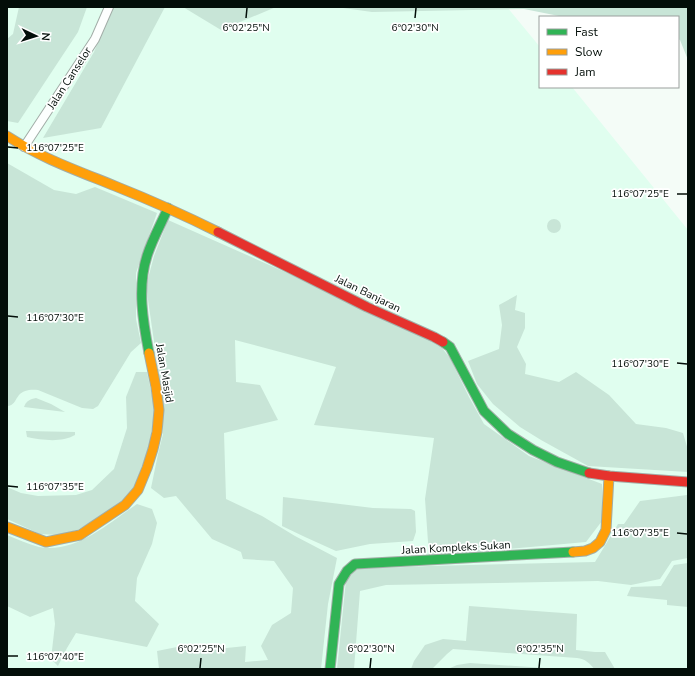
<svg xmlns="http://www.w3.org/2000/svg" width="695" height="676" font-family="'Nunito Sans',sans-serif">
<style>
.built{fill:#e0feef}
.green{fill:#c8e5d7}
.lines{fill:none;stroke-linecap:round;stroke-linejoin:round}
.street-casing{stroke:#a2ada7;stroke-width:10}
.fast-casing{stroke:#a2ada7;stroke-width:11}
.slow-casing{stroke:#a2ada7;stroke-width:11}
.jam-casing{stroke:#a2ada7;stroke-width:11}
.street{stroke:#fdfffe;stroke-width:8}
.fast{stroke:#30b455;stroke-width:9}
.slow{stroke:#ff9f0a;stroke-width:9}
.jam{stroke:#e5322d;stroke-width:9}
.ticks{fill:none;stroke:#030e09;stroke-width:1.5}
.labels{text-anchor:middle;stroke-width:3.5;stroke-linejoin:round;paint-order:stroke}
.street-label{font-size:11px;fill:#030e09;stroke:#fff}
.ticks-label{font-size:10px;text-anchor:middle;fill:#030e09;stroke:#fff;stroke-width:3.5;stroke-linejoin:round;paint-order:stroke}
</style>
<rect width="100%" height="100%" fill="#f4fcf7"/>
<path class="built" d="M 7,7 L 507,7 L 540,47 L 540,87 L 572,87 L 688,230 L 688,669 L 7,669 Z"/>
<g class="green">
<path d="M 19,7 L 87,7 L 78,32 L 18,123 L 7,121 L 7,39 L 13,34 Z"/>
<path d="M 112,7 L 165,7 L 101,128 L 43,138 L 94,52 Z"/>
<path d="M 183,7 L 276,7 L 221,30 Z"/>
<path d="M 336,7 L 688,7 L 688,60 L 680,40 L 678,39 L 678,17 L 564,17 L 524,9 L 372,12 Z"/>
<path d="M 7,163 L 54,190 L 76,194 L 95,187 L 157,213 L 136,273 L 136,319 L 141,343 L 131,352 L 98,406 L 93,409 L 82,408 L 38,390 C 31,389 23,390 19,395 C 15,400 14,406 7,406 Z"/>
<circle cx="554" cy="226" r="7"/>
<path d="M 168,220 L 434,338 L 450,358 L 469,397 L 484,424 L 529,456 L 602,484 L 602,521 L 586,542 L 429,556 L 425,499 L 434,438 L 314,425 L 336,367 L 235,340 L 236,382 L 260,385 L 278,420 L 224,433 L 226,499 L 262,516 L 295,536 L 337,558 L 328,604 L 321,669 L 159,669 L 157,651 L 182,646 L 207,650 L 246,646 L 245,662 L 268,660 L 261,646 L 272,625 L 291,613 L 293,588 L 274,561 L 243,559 L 241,552 L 212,539 L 176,496 L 164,498 L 151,488 L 158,454 L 163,434 L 163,425 L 162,397 L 146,286 L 154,256 Z"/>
<path d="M 517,295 L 515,310 L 525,313 L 525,328 L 517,347 L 526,364 L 525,374 L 559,382 L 576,372 L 609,395 L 636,424 L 666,428 L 683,433 L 688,450 L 688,472 L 588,466 L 541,440 L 520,427 L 493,404 L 477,384 L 468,361 L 499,349 L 502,325 L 499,305 Z"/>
<path d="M 136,372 L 147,372 L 155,410 L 149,447 L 134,488 L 120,506 L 77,530 L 57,535 L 40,534 L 7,519 L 7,487 L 21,493 L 38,496 L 76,495 L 92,490 L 114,469 L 127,428 L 126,397 Z"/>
<path d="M 36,398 L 51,404 L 65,412 L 24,407 C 26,401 30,399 36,398 Z"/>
<path d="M 26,431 L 75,432 L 75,435 C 61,443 42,440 27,437 Z"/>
<path d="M 687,495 L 688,501 L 688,558 L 672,561 L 660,579 L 631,585 L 598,581 L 386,585 L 360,591 L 354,669 L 337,669 L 346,580 L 357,569 L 429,566 L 595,562 L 618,524 L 624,524 L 640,501 Z"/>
<path d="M 283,497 L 373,508 L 411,509 L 415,511 L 416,532 L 413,541 L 370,544 L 336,551 L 305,537 L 282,526 Z"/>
<path d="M 137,504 L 152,509 L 157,523 L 152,544 L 137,578 L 135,601 L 159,624 L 147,647 L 76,633 L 67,648 L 58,666 L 51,659 L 55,624 L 53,608 L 30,617 L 7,606 L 7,535 C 17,539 28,544 39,547 C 75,554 109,523 137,504 Z"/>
<path d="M 688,563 L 688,607 L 667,605 L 667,600 L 627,596 L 631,587 L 661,586 L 674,565 Z"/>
<path d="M 469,606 L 577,614 L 576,650 L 595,652 L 605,652 L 615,669 L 594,669 C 590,663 585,659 577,658 L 453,649 L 447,654 L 432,669 L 411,669 L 414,661 L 425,645 L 443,639 L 466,641 Z"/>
<path d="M 470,663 L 560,669 L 448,669 L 457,665 Z"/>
</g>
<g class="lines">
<defs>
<path id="street" d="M 24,147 L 95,39 L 109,7"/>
<g id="fast">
<path d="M 443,342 L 450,347 L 484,411 L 508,434 L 533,450 L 557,462 L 589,473"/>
<path d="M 149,353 C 143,322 137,287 147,256 C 152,240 161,224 168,208"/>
<path d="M 330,669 L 339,584 L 347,571 L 355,564 L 573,552"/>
</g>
<g id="slow">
<path d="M 7,136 C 41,158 78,171 115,186 C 150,200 184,215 218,232"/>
<path d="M 7,527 L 46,542 L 80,535 L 125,505 L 138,490 L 147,468 L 153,449 L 157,432 L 159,410 L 156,387 L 149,353"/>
<path d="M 573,552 L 585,551 L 593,548 L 600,542 L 606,530 L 609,476"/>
</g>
<g id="jam">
<path d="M 218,232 L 367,307 L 434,337 L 443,342"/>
<path d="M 589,473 L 609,476 L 688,482"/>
</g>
</defs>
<use href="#street" class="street-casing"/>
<use href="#fast" class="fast-casing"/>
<use href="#slow" class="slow-casing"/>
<use href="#jam" class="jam-casing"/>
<use href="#street" class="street"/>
<use href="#fast" class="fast"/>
<use href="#slow" class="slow"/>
<use href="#jam" class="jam"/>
</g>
<path class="ticks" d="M 246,18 L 247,8M 415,18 L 416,8M 8,147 L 18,148M 677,194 L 687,194M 8,316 L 18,317M 677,363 L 687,364M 8,486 L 18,487M 677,533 L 687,534M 8,656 L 18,656M 200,668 L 201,658M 370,668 L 371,658M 539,668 L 540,658"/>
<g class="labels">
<g class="street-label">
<text transform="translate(69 78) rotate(-57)" y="4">Jalan Canselor</text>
<text transform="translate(368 293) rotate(26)" y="4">Jalan Banjaran</text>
<text transform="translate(165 373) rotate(80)" y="4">Jalan Masjid</text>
<text transform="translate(456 547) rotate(-3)" y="4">Jalan Kompleks Sukan</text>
</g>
</g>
<g class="ticks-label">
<text x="246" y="31">6°02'25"N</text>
<text x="415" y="31">6°02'30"N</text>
<text x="55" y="151">116°07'25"E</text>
<text x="640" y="197">116°07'25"E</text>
<text x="55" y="321">116°07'30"E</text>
<text x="640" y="367">116°07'30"E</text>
<text x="55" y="490">116°07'35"E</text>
<text x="640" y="536">116°07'35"E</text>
<text x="201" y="652">6°02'25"N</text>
<text x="371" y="652">6°02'30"N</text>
<text x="540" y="652">6°02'35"N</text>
<text x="55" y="660">116°07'40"E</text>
</g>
<rect width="695" height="676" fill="none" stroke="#030e09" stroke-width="16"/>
<rect x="539" y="16" width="140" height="72" fill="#ffffff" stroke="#9a9f9d"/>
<rect x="547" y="29" width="20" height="6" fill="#30b455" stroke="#9a9f9d"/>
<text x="575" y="36" font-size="12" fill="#030e09">Fast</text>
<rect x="547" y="49" width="20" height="6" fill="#ff9f0a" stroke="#9a9f9d"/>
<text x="575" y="56" font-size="12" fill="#030e09">Slow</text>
<rect x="547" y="69" width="20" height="6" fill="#e5322d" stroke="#9a9f9d"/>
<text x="575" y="76" font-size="12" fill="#030e09">Jam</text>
<g transform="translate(36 36) rotate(94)" stroke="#ffffff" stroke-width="3" paint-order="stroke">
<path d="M0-3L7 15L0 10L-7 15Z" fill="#030e09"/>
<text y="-6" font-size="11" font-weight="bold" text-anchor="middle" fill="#030e09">N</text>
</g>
</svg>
